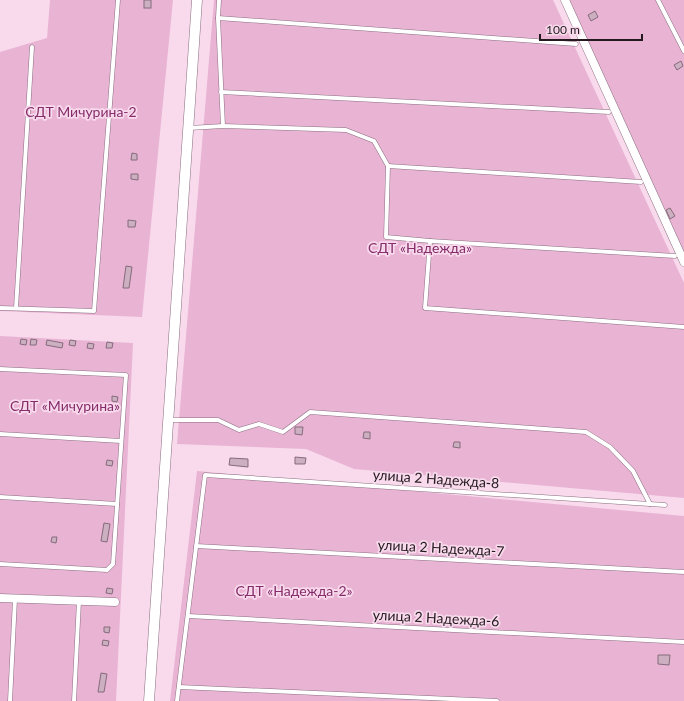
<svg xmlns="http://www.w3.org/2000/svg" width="684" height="701" font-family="Lato,sans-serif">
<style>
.green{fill:#e9b3d4}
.building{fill:#ccb0c1;stroke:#856b7b}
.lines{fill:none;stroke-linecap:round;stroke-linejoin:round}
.service-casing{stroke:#896f7f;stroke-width:5}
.minor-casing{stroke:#896f7f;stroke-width:9}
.tertiary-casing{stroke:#896f7f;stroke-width:11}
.service{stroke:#fff;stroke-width:4}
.minor{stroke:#fff;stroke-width:8}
.tertiary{stroke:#fff;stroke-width:10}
.labels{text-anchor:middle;stroke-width:3.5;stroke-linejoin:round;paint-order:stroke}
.park-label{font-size:14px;fill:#852d6a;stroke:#f8daec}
.street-label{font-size:14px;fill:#23191f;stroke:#f8daec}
</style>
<rect width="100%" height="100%" fill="#f8daec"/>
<g class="green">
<path d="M 50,0 L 173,0 L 142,317 L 0,311 L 0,52 L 47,38 Z"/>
<path d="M 214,0 L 553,0 L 684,283 L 684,498 L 354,469 L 306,449 L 177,444 Z"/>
<path d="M 565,0 L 684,0 L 684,257 Z"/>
<path d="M 0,336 L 133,343 L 116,701 L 0,701 Z"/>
<path d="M 197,471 L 684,516 L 684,701 L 170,701 Z"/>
</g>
<g class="building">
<rect x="144" y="0" width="7" height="8"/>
<path d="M 595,11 L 598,17 L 591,21 L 588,15 Z"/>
<path d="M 681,61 L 683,66 L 677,70 L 674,65 Z"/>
<path d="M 132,153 L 137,154 L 137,160 L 131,160 Z"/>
<path d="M 131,174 L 138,174 L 138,180 L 131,179 Z"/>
<path d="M 670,208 L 675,216 L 670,219 L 666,210 Z"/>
<path d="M 128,220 L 136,221 L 135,227 L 128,227 Z"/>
<path d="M 126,266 L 132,267 L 129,288 L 123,288 Z"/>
<path d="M 21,339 L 27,340 L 26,345 L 20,344 Z"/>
<path d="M 31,339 L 37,340 L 36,345 L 30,345 Z"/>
<path d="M 47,340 L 63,343 L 62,348 L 46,345 Z"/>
<path d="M 70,340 L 76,341 L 75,346 L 69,345 Z"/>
<path d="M 107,342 L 113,343 L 112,348 L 106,348 Z"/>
<path d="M 88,343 L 94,344 L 93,349 L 87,348 Z"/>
<path d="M 112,396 L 118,397 L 117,402 L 112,401 Z"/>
<path d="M 295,427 L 303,427 L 302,435 L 295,434 Z"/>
<path d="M 364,432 L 370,432 L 370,439 L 363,438 Z"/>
<path d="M 454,442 L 460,442 L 460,448 L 453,447 Z"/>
<path d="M 295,457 L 306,458 L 305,464 L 295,464 Z"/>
<path d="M 230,458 L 248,459 L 248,467 L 229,465 Z"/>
<path d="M 107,460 L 113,461 L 112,466 L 106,465 Z"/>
<path d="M 104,523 L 110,524 L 107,542 L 101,541 Z"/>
<path d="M 52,537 L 57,537 L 56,543 L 51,542 Z"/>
<path d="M 107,588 L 113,589 L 112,594 L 106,593 Z"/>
<path d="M 104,627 L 110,627 L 109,633 L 104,632 Z"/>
<path d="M 103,640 L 109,641 L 108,646 L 102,645 Z"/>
<path d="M 658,655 L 670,655 L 669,665 L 658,664 Z"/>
<path d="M 101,673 L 107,674 L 104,692 L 98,692 Z"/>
</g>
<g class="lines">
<defs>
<g id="service">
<path d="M 219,0 L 218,18 L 223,126"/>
<path d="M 658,0 L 684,51"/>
<path d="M 218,18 L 576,44"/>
<path d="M 221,92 L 609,112"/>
<path d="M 189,128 L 223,126 L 346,130 L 374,141 L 388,166 L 386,237 L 430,241 L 425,308 L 684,327"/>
<path d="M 388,166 L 641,182"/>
<path d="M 430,241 L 675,256"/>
<path d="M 0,308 L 94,311 L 118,0"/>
<path d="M 16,308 L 32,47"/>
<path d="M 0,369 L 126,375 L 113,564 L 107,570 L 0,564"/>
<path d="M 169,420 L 218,420 L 239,430 L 259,424 L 283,432 L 310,412 L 586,432 L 610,447 L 633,471 L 650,504"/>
<path d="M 0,434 L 121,441"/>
<path d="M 0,497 L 117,504"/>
<path d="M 196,546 L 684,572"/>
<path d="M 188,616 L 684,642"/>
<path d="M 179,687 L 497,701"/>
<path d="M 10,701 L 15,599"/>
<path d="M 74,701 L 79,601"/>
<path d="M 177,701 L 205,475 L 665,505"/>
</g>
<g id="minor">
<path d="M 565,0 L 684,262"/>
<path d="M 0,598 L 115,602"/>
</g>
<path id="tertiary" d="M 149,701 L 197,0"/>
</defs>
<use href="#service" class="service-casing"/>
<use href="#minor" class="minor-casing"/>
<use href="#tertiary" class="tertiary-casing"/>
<use href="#service" class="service"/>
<use href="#minor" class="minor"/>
<use href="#tertiary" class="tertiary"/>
</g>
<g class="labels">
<g class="park-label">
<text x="81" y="117">СДТ Мичурина-2</text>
<text x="420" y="253">СДТ «Надежда»</text>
<text x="65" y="411">СДТ «Мичурина»</text>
<text x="294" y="596">СДТ «Надежда-2»</text>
</g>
<g class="street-label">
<text transform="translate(436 479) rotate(4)" y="5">улица 2 Надежда-8</text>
<text transform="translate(441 548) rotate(3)" y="5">улица 2 Надежда-7</text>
<text transform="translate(436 618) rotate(3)" y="5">улица 2 Надежда-6</text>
</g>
</g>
<path d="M540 34v6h102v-6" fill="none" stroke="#23191f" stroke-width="2"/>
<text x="546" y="34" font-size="12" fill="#23191f" stroke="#f8daec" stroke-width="3" paint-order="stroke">100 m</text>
</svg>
